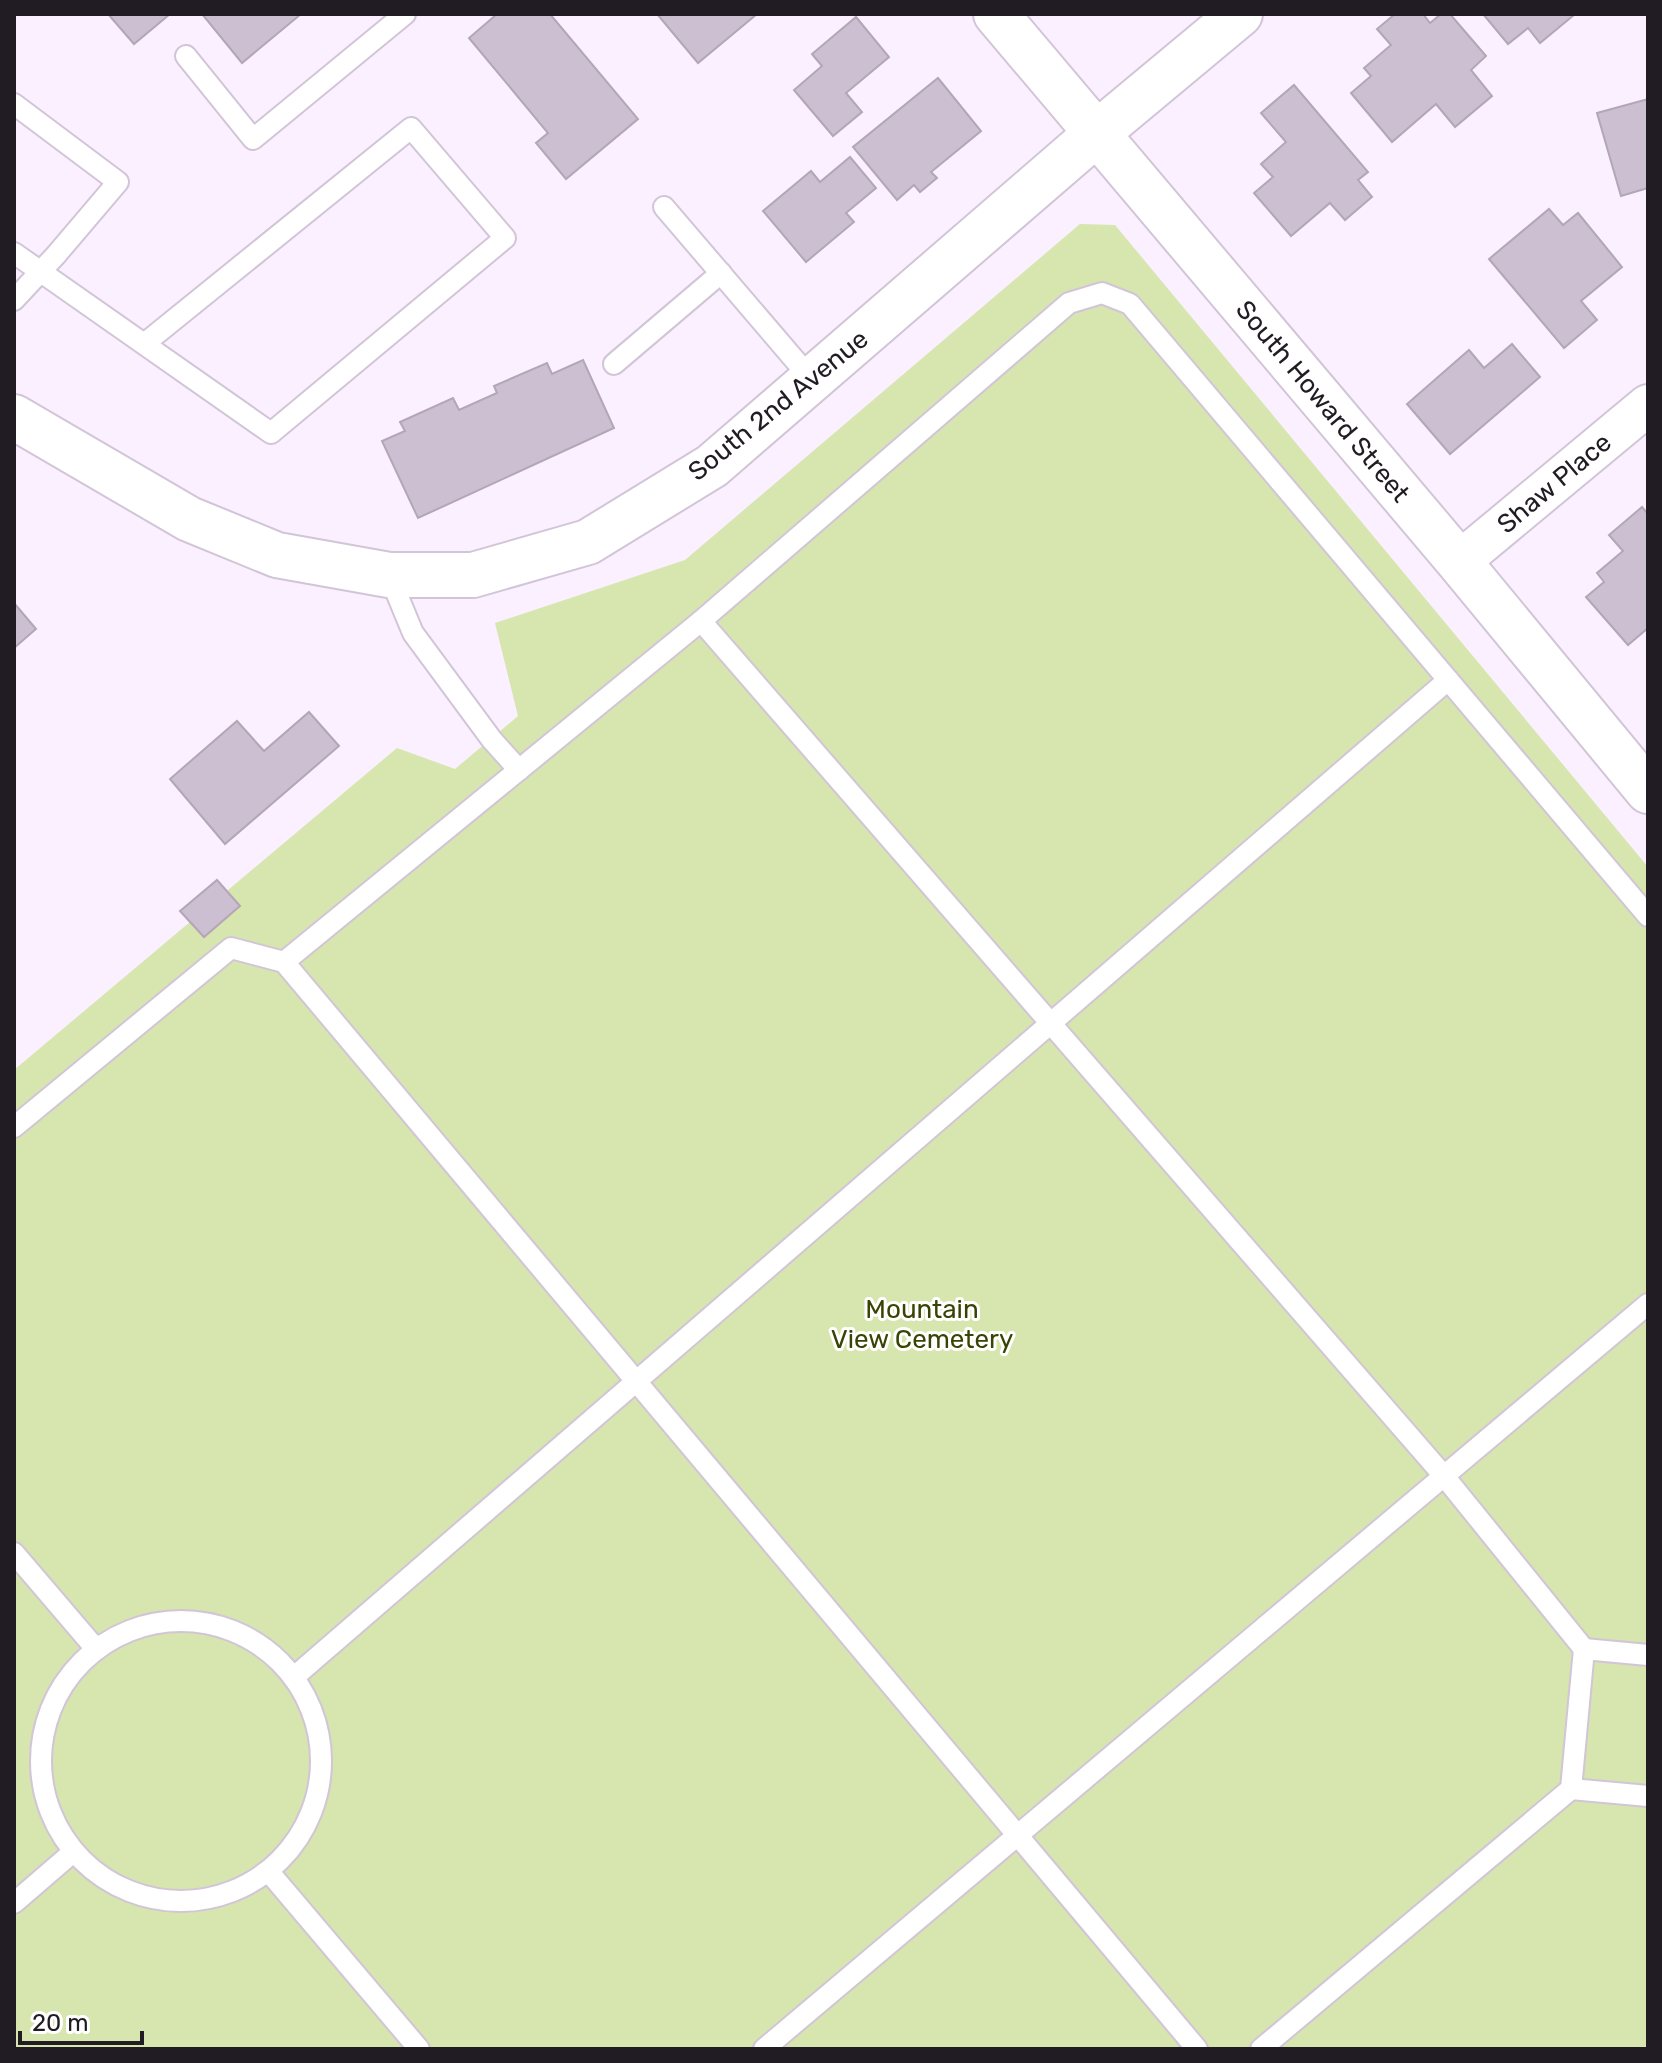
<svg xmlns="http://www.w3.org/2000/svg" width="1662" height="2063" font-family="Rubik,sans-serif">
<style>
.green{fill:#d7e5ae}
.building{fill:#ccbfd1;stroke:#b2a6b7;stroke-width:2}
.lines{fill:none;stroke-linecap:round;stroke-linejoin:round}
.lane-casing{stroke:#d2c5d7;stroke-width:24}
.street-casing{stroke:#d2c5d7;stroke-width:44}
.secondary-casing{stroke:#d2c5d7;stroke-width:48}
.lane{stroke:#fff;stroke-width:20}
.street{stroke:#fff;stroke-width:40}
.secondary{stroke:#fff;stroke-width:44}
.labels{text-anchor:middle;stroke-width:6;stroke-linejoin:round;paint-order:stroke}
.street-label{font-size:26px;fill:#211c23;stroke:#fff}
.park-label{font-size:26px;fill:#394304;stroke:#fff}
</style>
<rect width="100%" height="100%" fill="#fbf0ff"/>
<path class="green" d="M 1080,224 L 1115,225 L 1648,867 L 1648,2049 L 14,2049 L 14,1070 L 397,748 L 455,769 L 518,716 L 495,623 L 685,560 Z"/>
<g class="building">
<path d="M 108,14 L 170,14 L 134,44 Z"/>
<path d="M 202,14 L 301,14 L 242,63 Z"/>
<path d="M 497,14 L 550,14 L 638,119 L 566,179 L 536,143 L 548,133 L 469,38 Z"/>
<path d="M 657,14 L 757,14 L 698,63 Z"/>
<path d="M 1395,14 L 1423,14 L 1430,23 L 1441,14 L 1450,14 L 1486,56 L 1471,70 L 1492,96 L 1455,127 L 1436,104 L 1392,142 L 1351,93 L 1371,76 L 1364,68 L 1391,45 L 1377,29 Z"/>
<path d="M 1483,14 L 1573,14 L 1574,15 L 1540,43 L 1528,28 L 1508,44 Z"/>
<path d="M 856,17 L 889,57 L 846,93 L 862,112 L 833,136 L 794,90 L 822,66 L 812,54 Z"/>
<path d="M 938,78 L 981,131 L 931,172 L 937,178 L 920,192 L 914,185 L 897,200 L 853,147 Z"/>
<path d="M 1294,85 L 1368,172 L 1358,180 L 1372,197 L 1345,220 L 1330,203 L 1291,236 L 1254,193 L 1273,177 L 1261,164 L 1286,142 L 1261,113 Z"/>
<path d="M 1648,99 L 1648,188 L 1621,196 L 1597,113 Z"/>
<path d="M 850,157 L 876,188 L 846,213 L 854,222 L 806,262 L 763,211 L 811,171 L 820,182 Z"/>
<path d="M 1549,209 L 1563,225 L 1578,213 L 1622,267 L 1581,301 L 1597,320 L 1564,348 L 1489,259 Z"/>
<path d="M 1512,344 L 1540,377 L 1450,454 L 1407,404 L 1469,350 L 1484,368 Z"/>
<path d="M 583,360 L 614,428 L 418,518 L 382,441 L 405,431 L 400,422 L 453,398 L 459,410 L 497,393 L 494,386 L 547,363 L 552,374 Z"/>
<path d="M 1642,507 L 1648,514 L 1648,628 L 1628,645 L 1586,597 L 1604,582 L 1597,573 L 1623,551 L 1609,535 Z"/>
<path d="M 14,603 L 36,629 L 14,648 Z"/>
<path d="M 309,712 L 339,746 L 225,844 L 170,779 L 237,721 L 264,751 Z"/>
<path d="M 217,880 L 240,906 L 204,937 L 180,911 Z"/>
</g>
<g class="lines">
<defs>
<g id="lane">
<path d="M 186,56 L 253,139 L 405,14"/>
<path d="M 14,104 L 118,182 L 56,255 L 14,300"/>
<path d="M 664,207 L 812,380"/>
<path d="M 14,253 L 271,433 L 505,238 L 411,128 L 144,344"/>
<path d="M 614,364 L 721,273"/>
<path d="M 389,575 L 413,633 L 492,740 L 519,770"/>
<path d="M 701,621 L 1444,1476 L 1584,1649"/>
<path d="M 284,962 L 701,621 L 1069,303 L 1102,293 L 1130,304 L 1648,916"/>
<path d="M 14,1127 L 231,948 L 284,962 L 1197,2049"/>
<path d="M 14,1553 L 96,1649"/>
<circle cx="181" cy="1761" r="140"/>
<path d="M 1648,1655 L 1584,1649 L 1571,1789 L 1648,1796"/>
<path d="M 294,1677 L 1448,680"/>
<path d="M 269,1872 L 419,2049"/>
<path d="M 14,1903 L 72,1853"/>
<path d="M 764,2049 L 1648,1304"/>
<path d="M 1261,2049 L 1571,1789"/>
</g>
<path id="street" d="M 1459,562 L 1648,405"/>
<g id="secondary">
<path d="M 996,14 L 1459,562 L 1648,791"/>
<path d="M 14,417 L 189,519 L 277,555 L 389,575 L 473,575 L 588,542 L 712,466 L 1096,134 L 1240,14"/>
</g>
</defs>
<use href="#lane" class="lane-casing"/>
<use href="#street" class="street-casing"/>
<use href="#secondary" class="secondary-casing"/>
<use href="#lane" class="lane"/>
<use href="#street" class="street"/>
<use href="#secondary" class="secondary"/>
</g>
<g class="labels">
<g class="street-label">
<text transform="translate(1323 401) rotate(50)" y="9">South Howard Street</text>
<text transform="translate(778 405) rotate(-39)" y="9">South 2nd Avenue</text>
<text transform="translate(1554 483) rotate(-40)" y="9">Shaw Place</text>
</g>
<g class="park-label">
<text x="922" y="1318">Mountain<tspan x="922" dy="30">View Cemetery</tspan></text>
</g>
</g>
<rect width="1662" height="2063" fill="none" stroke="#211c23" stroke-width="32"/>
<path d="M20 2031v12h122v-12" fill="none" stroke="#211c23" stroke-width="4"/>
<text x="32" y="2031" font-size="24" fill="#211c23" stroke="#ffffff" stroke-width="6" paint-order="stroke">20 m</text>
</svg>
